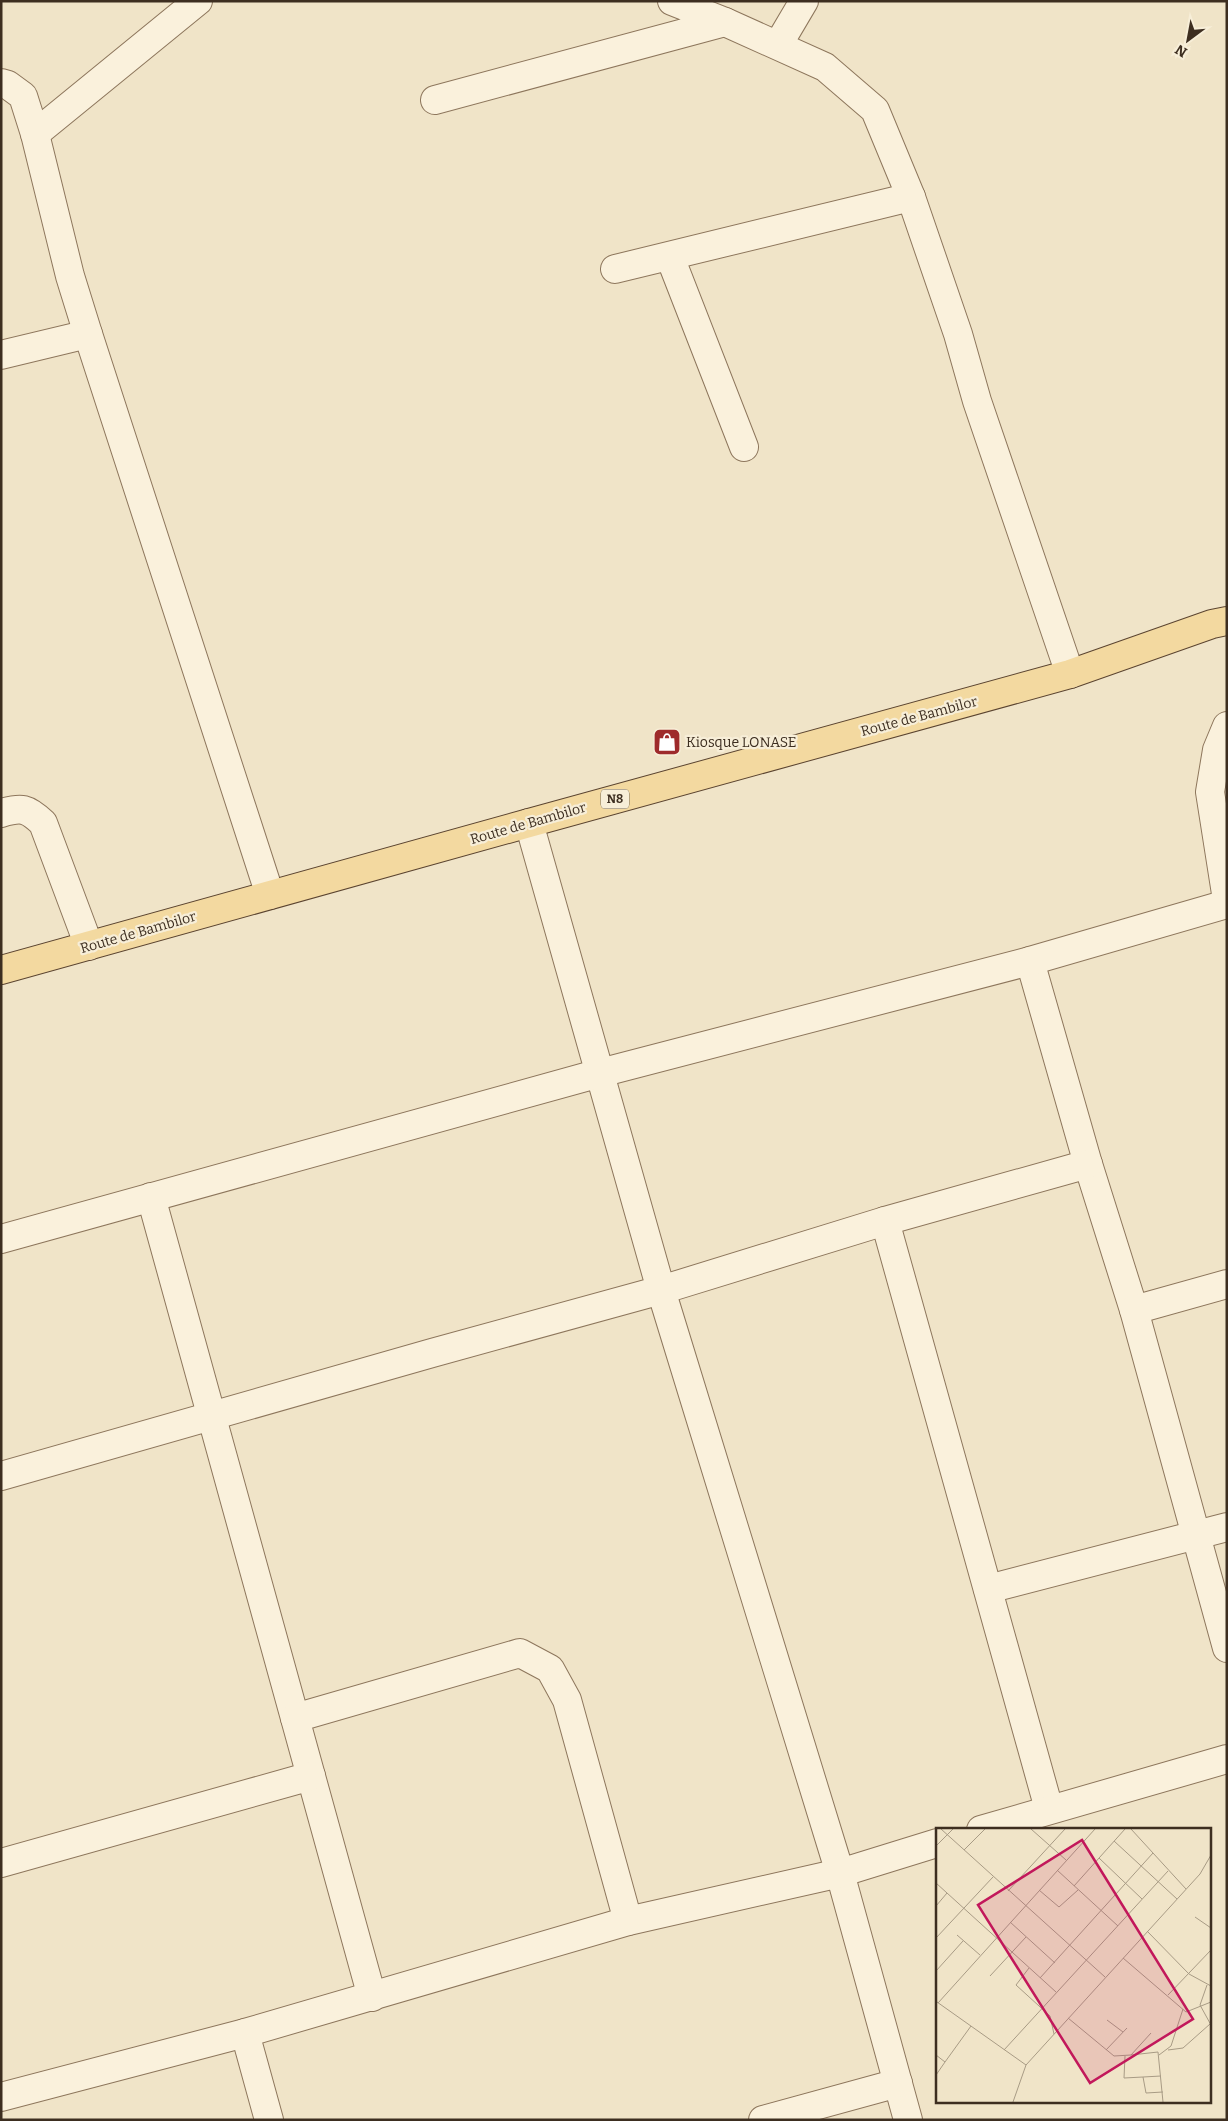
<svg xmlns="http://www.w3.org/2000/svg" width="1228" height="2121" font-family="Bitter,serif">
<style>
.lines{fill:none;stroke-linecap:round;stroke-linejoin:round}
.minor-casing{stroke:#8d765c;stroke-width:30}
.major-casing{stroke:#5b4430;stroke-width:30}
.minor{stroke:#faf1dc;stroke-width:28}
.major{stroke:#f3d9a0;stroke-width:28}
.labels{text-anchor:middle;stroke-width:4.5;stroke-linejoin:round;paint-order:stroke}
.shield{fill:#f7eed8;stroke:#756857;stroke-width:1}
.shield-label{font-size:12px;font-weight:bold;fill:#3d2e20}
.street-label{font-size:14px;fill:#3d2e20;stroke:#f7eed8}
.poi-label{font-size:14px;fill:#3d2e20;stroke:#f7eed8;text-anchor:start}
.inset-road{fill:none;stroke:#a89b85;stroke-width:1}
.view{fill:#c2185b;fill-opacity:0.15;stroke:#c2185b;stroke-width:2.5}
.inset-edge{fill:none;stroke:#3d2e20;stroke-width:2.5}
</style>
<rect width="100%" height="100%" fill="#f0e4c8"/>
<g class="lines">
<defs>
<g id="minor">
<path d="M 725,22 L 825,67 L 875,110 L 911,197 L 958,334 L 977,401 L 1070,674"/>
<path d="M 778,45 L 804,1"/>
<path d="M 1,83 L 8,85 L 23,96 L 35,134 L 70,276 L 88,334 L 270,895"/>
<path d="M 435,100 L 725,22 L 672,1"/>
<path d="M 35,134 L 198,1"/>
<path d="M 670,257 L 744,447"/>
<path d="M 615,269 L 911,197"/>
<path d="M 1,355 L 88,334"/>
<path d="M 1227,726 L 1217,750 L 1210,792 L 1227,900"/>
<path d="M 1,813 C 22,807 27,808 43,823 L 89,946"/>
<path d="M 529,823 L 661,1290 L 840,1873 L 908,2120"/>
<path d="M 1030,961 L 1088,1164 L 1134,1310 L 1227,1648"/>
<path d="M 151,1197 L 372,1997"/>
<path d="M 885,1221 L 1049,1809"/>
<path d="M 1,1239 L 600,1073 L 1030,961 L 1227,904"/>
<path d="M 1134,1310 L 1227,1284"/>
<path d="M 1,1476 L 432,1353 L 661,1290 L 885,1221 L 1088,1164"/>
<path d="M 988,1589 L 1227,1527"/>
<path d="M 295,1718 L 520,1653 L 550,1669 L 567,1700 L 628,1921"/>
<path d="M 981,1830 L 1227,1759"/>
<path d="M 1,1863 L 311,1776"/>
<path d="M 245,2033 L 269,2120"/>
<path d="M 1,2097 L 245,2033 L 628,1921 L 840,1873 L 937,1843"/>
<path d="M 763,2120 L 898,2083"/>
</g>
<path id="major" d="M 1,970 L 529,823 L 1070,674 L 1212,624 L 1227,621"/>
</defs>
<use href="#minor" class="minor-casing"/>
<use href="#major" class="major-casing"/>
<use href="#minor" class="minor"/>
<use href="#major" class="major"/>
</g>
<defs>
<symbol id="shop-square" viewBox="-11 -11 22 22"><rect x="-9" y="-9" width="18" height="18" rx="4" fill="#9e2a2b" stroke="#f7eed8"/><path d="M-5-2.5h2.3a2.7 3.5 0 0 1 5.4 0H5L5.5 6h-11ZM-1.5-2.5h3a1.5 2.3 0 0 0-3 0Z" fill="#fff"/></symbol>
</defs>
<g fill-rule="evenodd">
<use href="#shop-square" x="651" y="726" width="32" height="32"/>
</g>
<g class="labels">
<rect class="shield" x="601" y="789.5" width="28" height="19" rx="4"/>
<g class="shield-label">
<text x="615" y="803">N8</text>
</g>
<g class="street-label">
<text transform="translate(919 716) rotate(-15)" y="5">Route de Bambilor</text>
<text transform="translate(528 823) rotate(-16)" y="5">Route de Bambilor</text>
<text transform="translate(138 932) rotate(-16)" y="5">Route de Bambilor</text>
</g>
<g class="poi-label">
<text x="686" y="747">Kiosque LONASE</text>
</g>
</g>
<g transform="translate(936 1828)">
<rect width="275" height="275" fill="#f0e4c8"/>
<path class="inset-road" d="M 5,1 L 169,149M 95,1 L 130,32M 195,1 L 250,61M 178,13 L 241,71M 0,18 L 17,1M 28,22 L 49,1M 163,30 L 206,71M 121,42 L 182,98M 0,55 L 120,164M 138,58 L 189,1M 103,62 L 123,79 L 142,62M 72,63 L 129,1M 0,78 L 11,65M 259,89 L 275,100M 74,94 L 119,135M 211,103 L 253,146 L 275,158M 21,107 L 44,127M 0,110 L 57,49M 187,130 L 250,184 L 275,174M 93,140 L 80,157 L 114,188 L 118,206M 0,143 L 27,113M 54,148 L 90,109M 104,150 L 217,25M 271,157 L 264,177 L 275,197M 232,167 L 275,122M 1,174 L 90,237M 2,175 L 159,1M 132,190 L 178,228 L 195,227M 171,192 L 187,204M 215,205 L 195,227 L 222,224 L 227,274M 68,222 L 232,43M 170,222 L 191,200M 232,222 L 247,220 L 274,196M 0,227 L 9,234 L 35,198M 223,227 L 235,218 L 247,181M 189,228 L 188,250 L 207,249 L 210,265 L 227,264M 0,247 L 9,234M 207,249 L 225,248M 77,274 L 90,237 L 264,46 L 275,27"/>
<path class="view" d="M 146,12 L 257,191 L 154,255 L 42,77 Z"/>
<rect width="275" height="275" class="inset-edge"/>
</g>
<rect width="1228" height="2121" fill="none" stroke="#3d2e20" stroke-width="5"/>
<g transform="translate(1188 40) rotate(212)" stroke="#f7eed8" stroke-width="4" paint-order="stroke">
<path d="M0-4L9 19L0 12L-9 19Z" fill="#3d2e20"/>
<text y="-8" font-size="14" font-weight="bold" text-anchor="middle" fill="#3d2e20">N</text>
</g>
</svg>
